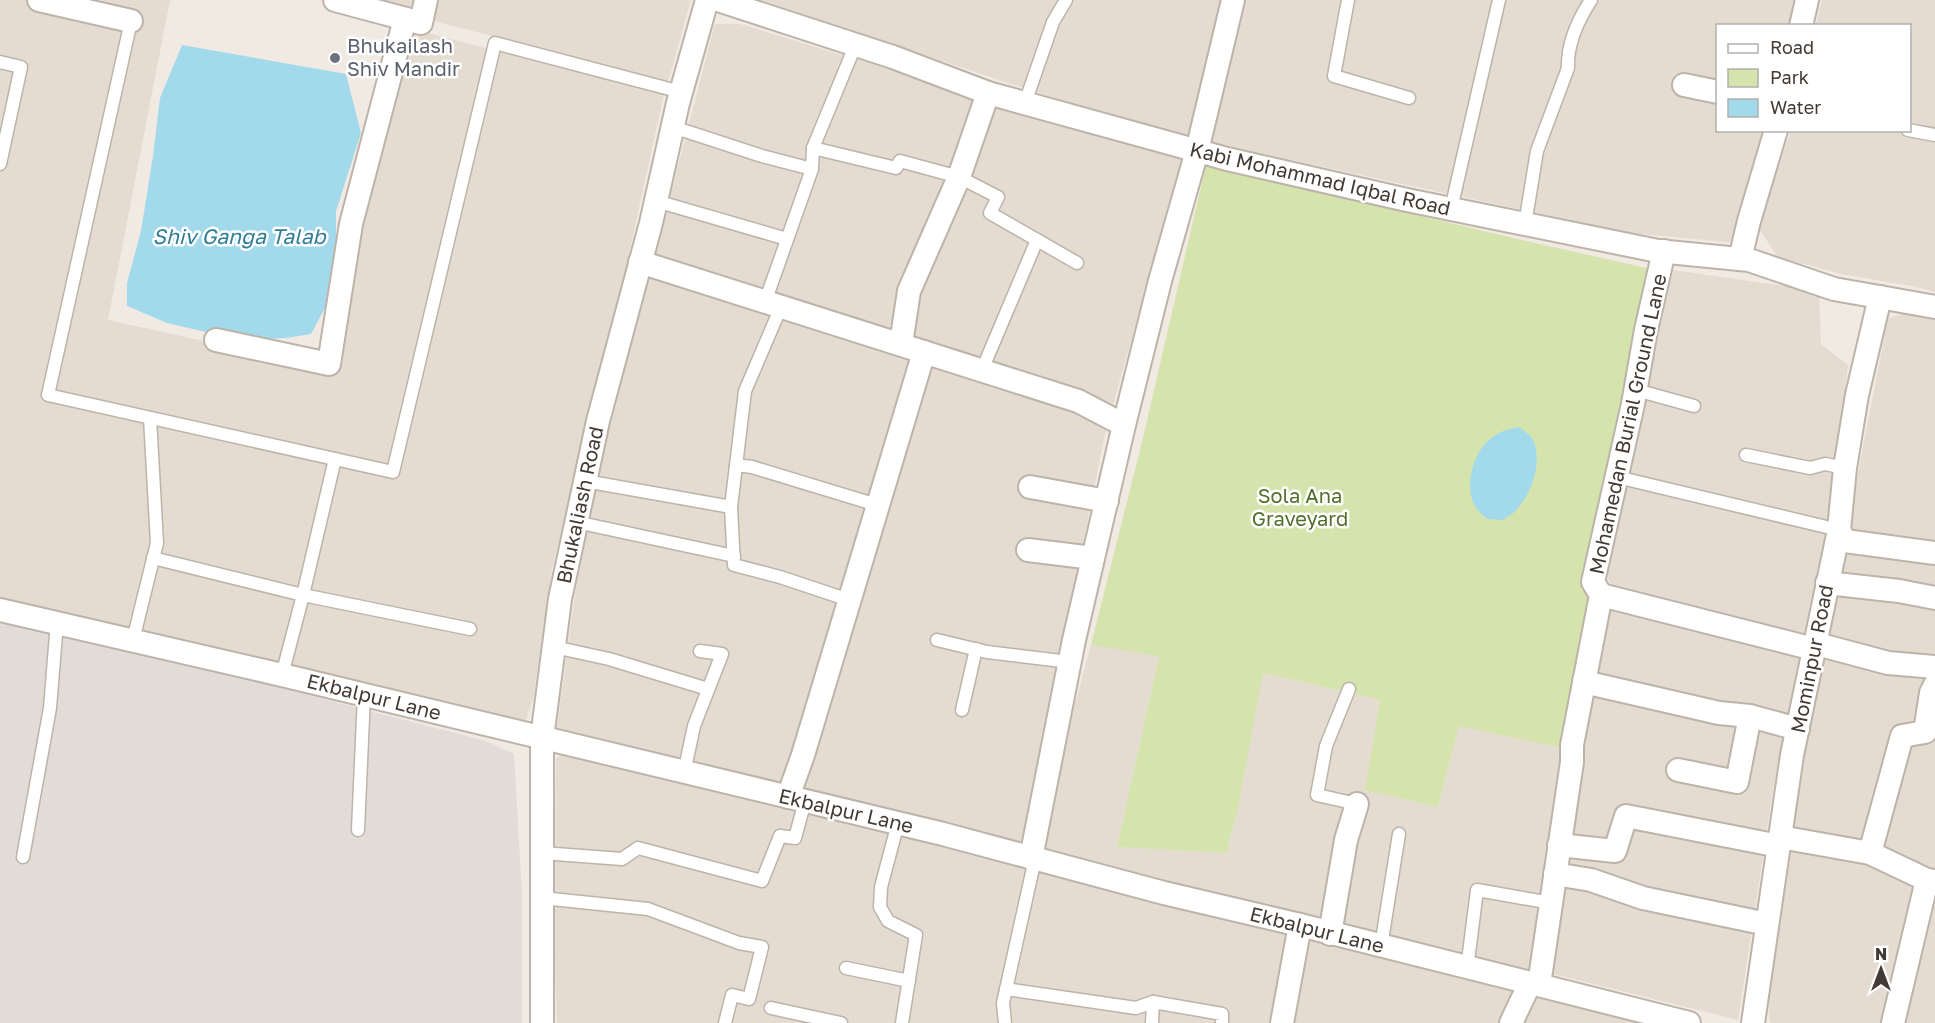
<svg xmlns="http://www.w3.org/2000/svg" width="1935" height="1023" font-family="'Golos Text',sans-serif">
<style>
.residential{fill:#e4dbd1}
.industrial{fill:#e2dcd8}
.green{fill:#d5e3ad;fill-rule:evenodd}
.water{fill:#a2daeb}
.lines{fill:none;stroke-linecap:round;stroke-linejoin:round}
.lane-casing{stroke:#beb3a9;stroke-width:15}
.street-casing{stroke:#beb3a9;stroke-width:26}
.lane{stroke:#fff;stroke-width:12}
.street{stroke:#fff;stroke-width:22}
.worship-dot{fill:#6b7280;stroke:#fff;stroke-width:2}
.labels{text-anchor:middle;stroke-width:5;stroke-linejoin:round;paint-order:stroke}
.worship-label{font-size:20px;fill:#5b616d;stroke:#fff;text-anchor:start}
.street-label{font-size:20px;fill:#423a34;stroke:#fff}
.park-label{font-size:20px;fill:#516f2b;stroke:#fff}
.water-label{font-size:21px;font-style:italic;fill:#307f97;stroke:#fff}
</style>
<rect width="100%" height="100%" fill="#f0eae3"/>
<g class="residential">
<path d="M 0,0 L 170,0 L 108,320 L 333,369 L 359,222 L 412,29 L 664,94 L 616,313 L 552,568 L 533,699 L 526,721 L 0,597 Z"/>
<path d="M 353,0 L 422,0 L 418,18 Z"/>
<path d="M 431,0 L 691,0 L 668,82 L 427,19 Z"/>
<path d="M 761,0 L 1796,0 L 1789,25 L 1718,26 L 1718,130 L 1763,131 L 1737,243 L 1631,233 L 1338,170 L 1178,137 L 1008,83 Z"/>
<path d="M 1822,0 L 1935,0 L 1935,292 L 1912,286 L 1841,274 L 1778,257 L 1757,226 L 1791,131 L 1910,130 L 1910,26 L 1816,25 Z"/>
<path d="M 715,24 L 740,24 L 1183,158 L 1112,408 L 1081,394 L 655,254 Z"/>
<path d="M 1673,270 L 1819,291 L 1821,344 L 1848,365 L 1832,506 L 1805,627 L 1774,784 L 1738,1020 L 1545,972 L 1566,861 L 1584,741 L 1612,586 L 1605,573 L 1629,456 Z"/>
<path d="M 650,274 L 1074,408 L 1107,424 L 1023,842 L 557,728 L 576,587 L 606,442 Z"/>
<path d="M 1907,312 L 1935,318 L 1935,1023 L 1772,1023 L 1770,1022 L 1768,992 L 1788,875 L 1804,750 L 1888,319 Z"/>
<path d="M 1091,645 L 1159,655 L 1117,847 L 1227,853 L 1230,835 L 1236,819 L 1262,673 L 1380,700 L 1365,790 L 1438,807 L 1459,726 L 1561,748 L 1532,972 L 1390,935 L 1086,863 L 1036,848 Z"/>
<path d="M 564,751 L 1048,874 L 1665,1023 L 557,1023 L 555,961 L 556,759 Z"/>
</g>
<path class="industrial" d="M 0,616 L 486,741 L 514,754 L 522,893 L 522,1023 L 0,1023 Z"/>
<path class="green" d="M 1206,165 L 1513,238 L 1651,269 L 1584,575 L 1591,603 L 1561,748 L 1459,726 L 1438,807 L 1365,790 L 1380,700 L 1263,673 L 1236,819 L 1230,835 L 1227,853 L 1117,847 L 1159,656 L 1091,645 L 1143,438 ZM 1519,427 L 1537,454 L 1535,474 L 1527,494 L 1472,474 C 1480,446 1489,433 1519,427 Z"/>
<g class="water">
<path d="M 182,45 L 346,74 L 361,133 L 336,211 L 336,248 L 326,306 L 311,334 L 286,338 L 241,340 L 167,323 L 127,306 L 127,283 L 141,231 L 153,156 L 160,98 Z"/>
<path d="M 1519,427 C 1524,431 1531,435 1533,440 C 1543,461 1532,492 1518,508 C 1514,513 1508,517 1503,520 L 1487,519 C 1484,516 1480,513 1477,509 C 1463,491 1472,454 1489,440 C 1498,432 1507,429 1519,427 Z"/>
</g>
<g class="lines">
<defs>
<g id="lane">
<path d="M 1348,0 L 1334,76 L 1409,98"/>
<path d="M 131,21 L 48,395 L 393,472 L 495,43 L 681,92"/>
<path d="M 0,62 L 21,67 L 0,164"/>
<path d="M 1025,103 L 1053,22 L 1066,0"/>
<path d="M 673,127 L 762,156 L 812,169"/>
<path d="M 1908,130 L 1935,135"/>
<path d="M 813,148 L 896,168 L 900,161 L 959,177 L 998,197 L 990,213 L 1077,263"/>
<path d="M 656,201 L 787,239"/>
<path d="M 1451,209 L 1499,0"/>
<path d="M 1525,224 L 1537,151 L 1568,68 C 1567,43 1578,20 1591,0"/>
<path d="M 765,302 L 812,169 L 813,148 L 855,46"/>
<path d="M 781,307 L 745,391 L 731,507 L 734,565 L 780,577 L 849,600"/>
<path d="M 982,370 L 1037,240"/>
<path d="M 1636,390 L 1694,406"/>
<path d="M 1746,455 L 1810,468 L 1825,464 L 1845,468"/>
<path d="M 736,465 L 752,467 L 877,505"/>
<path d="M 1617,477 L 1839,530"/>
<path d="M 585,481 L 731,507"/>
<path d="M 576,522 L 734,556"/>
<path d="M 153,558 L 303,595 L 470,629"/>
<path d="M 133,640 L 157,543 L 150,418"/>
<path d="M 937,640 L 987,652 L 1070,662"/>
<path d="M 554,647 L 609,659 L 708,689"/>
<path d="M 282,675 L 303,595 L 335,459"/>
<path d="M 1349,689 L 1326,746 L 1317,795 L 1357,804"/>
<path d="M 962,710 L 976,649"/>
<path d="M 684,773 L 694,726 L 722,654 L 700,651"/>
<path d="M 898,823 L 881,887 L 880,907 L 888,921 L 916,935 L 902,1023"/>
<path d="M 358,830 L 364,695"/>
<path d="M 542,853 L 622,859 L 638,848 L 762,881 L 780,836 L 795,838 L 805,801"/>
<path d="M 23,857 L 50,708 L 57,622"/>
<path d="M 542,898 L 648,909 L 739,943 L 762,947 L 749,999 L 732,995 L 725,1023"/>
<path d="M 1381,946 L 1399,834"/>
<path d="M 846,968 L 909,981"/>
<path d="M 1467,969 L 1477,890 L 1551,903"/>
<path d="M 1006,989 L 1136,1008 L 1153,1002 L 1222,1014 L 1222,1023"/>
<path d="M 771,1008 L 841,1023"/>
<path d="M 1005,1023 L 1003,1003 L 1035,859"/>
<path d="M 1152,1023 L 1153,1002"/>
</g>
<g id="street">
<path d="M 39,0 L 131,21"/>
<path d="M 335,0 L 421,23 L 426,0"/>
<path d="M 718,0 L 893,57 L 988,93 L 1227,159 L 1407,200 L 1658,251 L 1749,260 L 1834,289 L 1935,307"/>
<path d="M 1801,26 L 1807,0"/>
<path d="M 1684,85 L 1718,92"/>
<path d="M 1740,259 L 1749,221 L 1776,130"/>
<path d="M 640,262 L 1078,401 L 1124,425"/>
<path d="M 216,340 L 329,364 L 351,224 L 405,19"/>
<path d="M 901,344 L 909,291 L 959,177 L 988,93"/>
<path d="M 1030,487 L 1107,501"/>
<path d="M 1839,530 L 1845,541 L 1935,553"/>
<path d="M 1028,550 L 1093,558"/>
<path d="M 1827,583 L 1899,591 L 1935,598"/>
<path d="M 1601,595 L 1814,649"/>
<path d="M 0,610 L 282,675 L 943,834 L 1164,893 L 1300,925 L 1689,1023"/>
<path d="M 1817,644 L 1888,663 L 1935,667"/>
<path d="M 1584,682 L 1719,713 L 1750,716 L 1798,729"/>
<path d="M 1678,770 L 1737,782 L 1750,716"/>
<path d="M 788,797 L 803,755 L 924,352"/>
<path d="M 1780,837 L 1870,853 L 1927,880 L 1935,881"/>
<path d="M 1559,845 L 1615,851 L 1626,816 L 1779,846"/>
<path d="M 1870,853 L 1902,736 L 1925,732 L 1931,693 L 1935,685"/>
<path d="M 1031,858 L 1074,640 L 1124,425 L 1160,281 L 1197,151 L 1233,0"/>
<path d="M 1555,874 L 1591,880 L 1643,898 L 1767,924"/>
<path d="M 1330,934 L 1346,840 L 1357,804"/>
<path d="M 1539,985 L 1572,762 L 1572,745 L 1601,595 L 1593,582 L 1633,404 L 1646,330 L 1664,251"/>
<path d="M 542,1023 L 542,738 L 560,599 L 598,421 L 651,223 L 678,103 L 707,0"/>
<path d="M 1282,1023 L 1300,925"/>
<path d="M 1511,1023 L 1530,983"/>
<path d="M 1753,1023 L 1792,755 L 1839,530 L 1845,468 L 1857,395 L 1880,297"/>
<path d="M 1893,1023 L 1927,880"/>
</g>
</defs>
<use href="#lane" class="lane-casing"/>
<use href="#street" class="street-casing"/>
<use href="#lane" class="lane"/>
<use href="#street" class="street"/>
</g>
<circle class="worship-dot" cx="335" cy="58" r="6"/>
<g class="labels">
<g class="worship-label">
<text x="347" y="53">Bhukailash<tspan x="347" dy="23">Shiv Mandir</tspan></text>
</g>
<g class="street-label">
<text transform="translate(1320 179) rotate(13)" y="7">Kabi Mohammad Iqbal Road</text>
<text transform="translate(1628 424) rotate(-78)" y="7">Mohamedan Burial Ground Lane</text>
<text transform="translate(580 505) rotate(-78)" y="7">Bhukaliash Road</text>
<text transform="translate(1812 659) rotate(-79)" y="7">Mominpur Road</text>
<text transform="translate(374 697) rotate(14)" y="7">Ekbalpur Lane</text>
<text transform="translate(846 811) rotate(13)" y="7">Ekbalpur Lane</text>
<text transform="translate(1317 930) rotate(14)" y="7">Ekbalpur Lane</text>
</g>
<g class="park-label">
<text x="1300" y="503">Sola Ana<tspan x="1300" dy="23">Graveyard</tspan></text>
</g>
<g class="water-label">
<text x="239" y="244">Shiv Ganga Talab</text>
</g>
</g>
<rect x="1716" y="24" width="195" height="108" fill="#ffffff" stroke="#b3b0ae" stroke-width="1.5"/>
<rect x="1728" y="44" width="30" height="9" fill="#ffffff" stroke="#b3b0ae" stroke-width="1.5"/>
<text x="1770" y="54" font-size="18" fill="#423a34">Road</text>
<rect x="1728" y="69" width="30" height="18" fill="#d5e3ad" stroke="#b3b0ae" stroke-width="1.5"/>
<text x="1770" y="84" font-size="18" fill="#423a34">Park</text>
<rect x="1728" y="99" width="30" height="18" fill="#a2daeb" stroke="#b3b0ae" stroke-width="1.5"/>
<text x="1770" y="114" font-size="18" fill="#423a34">Water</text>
<g transform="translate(1881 969)" stroke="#ffffff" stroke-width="4.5" paint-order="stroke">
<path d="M0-4.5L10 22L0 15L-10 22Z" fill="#423a34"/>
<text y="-9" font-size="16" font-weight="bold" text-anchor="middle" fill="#423a34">N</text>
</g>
</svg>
